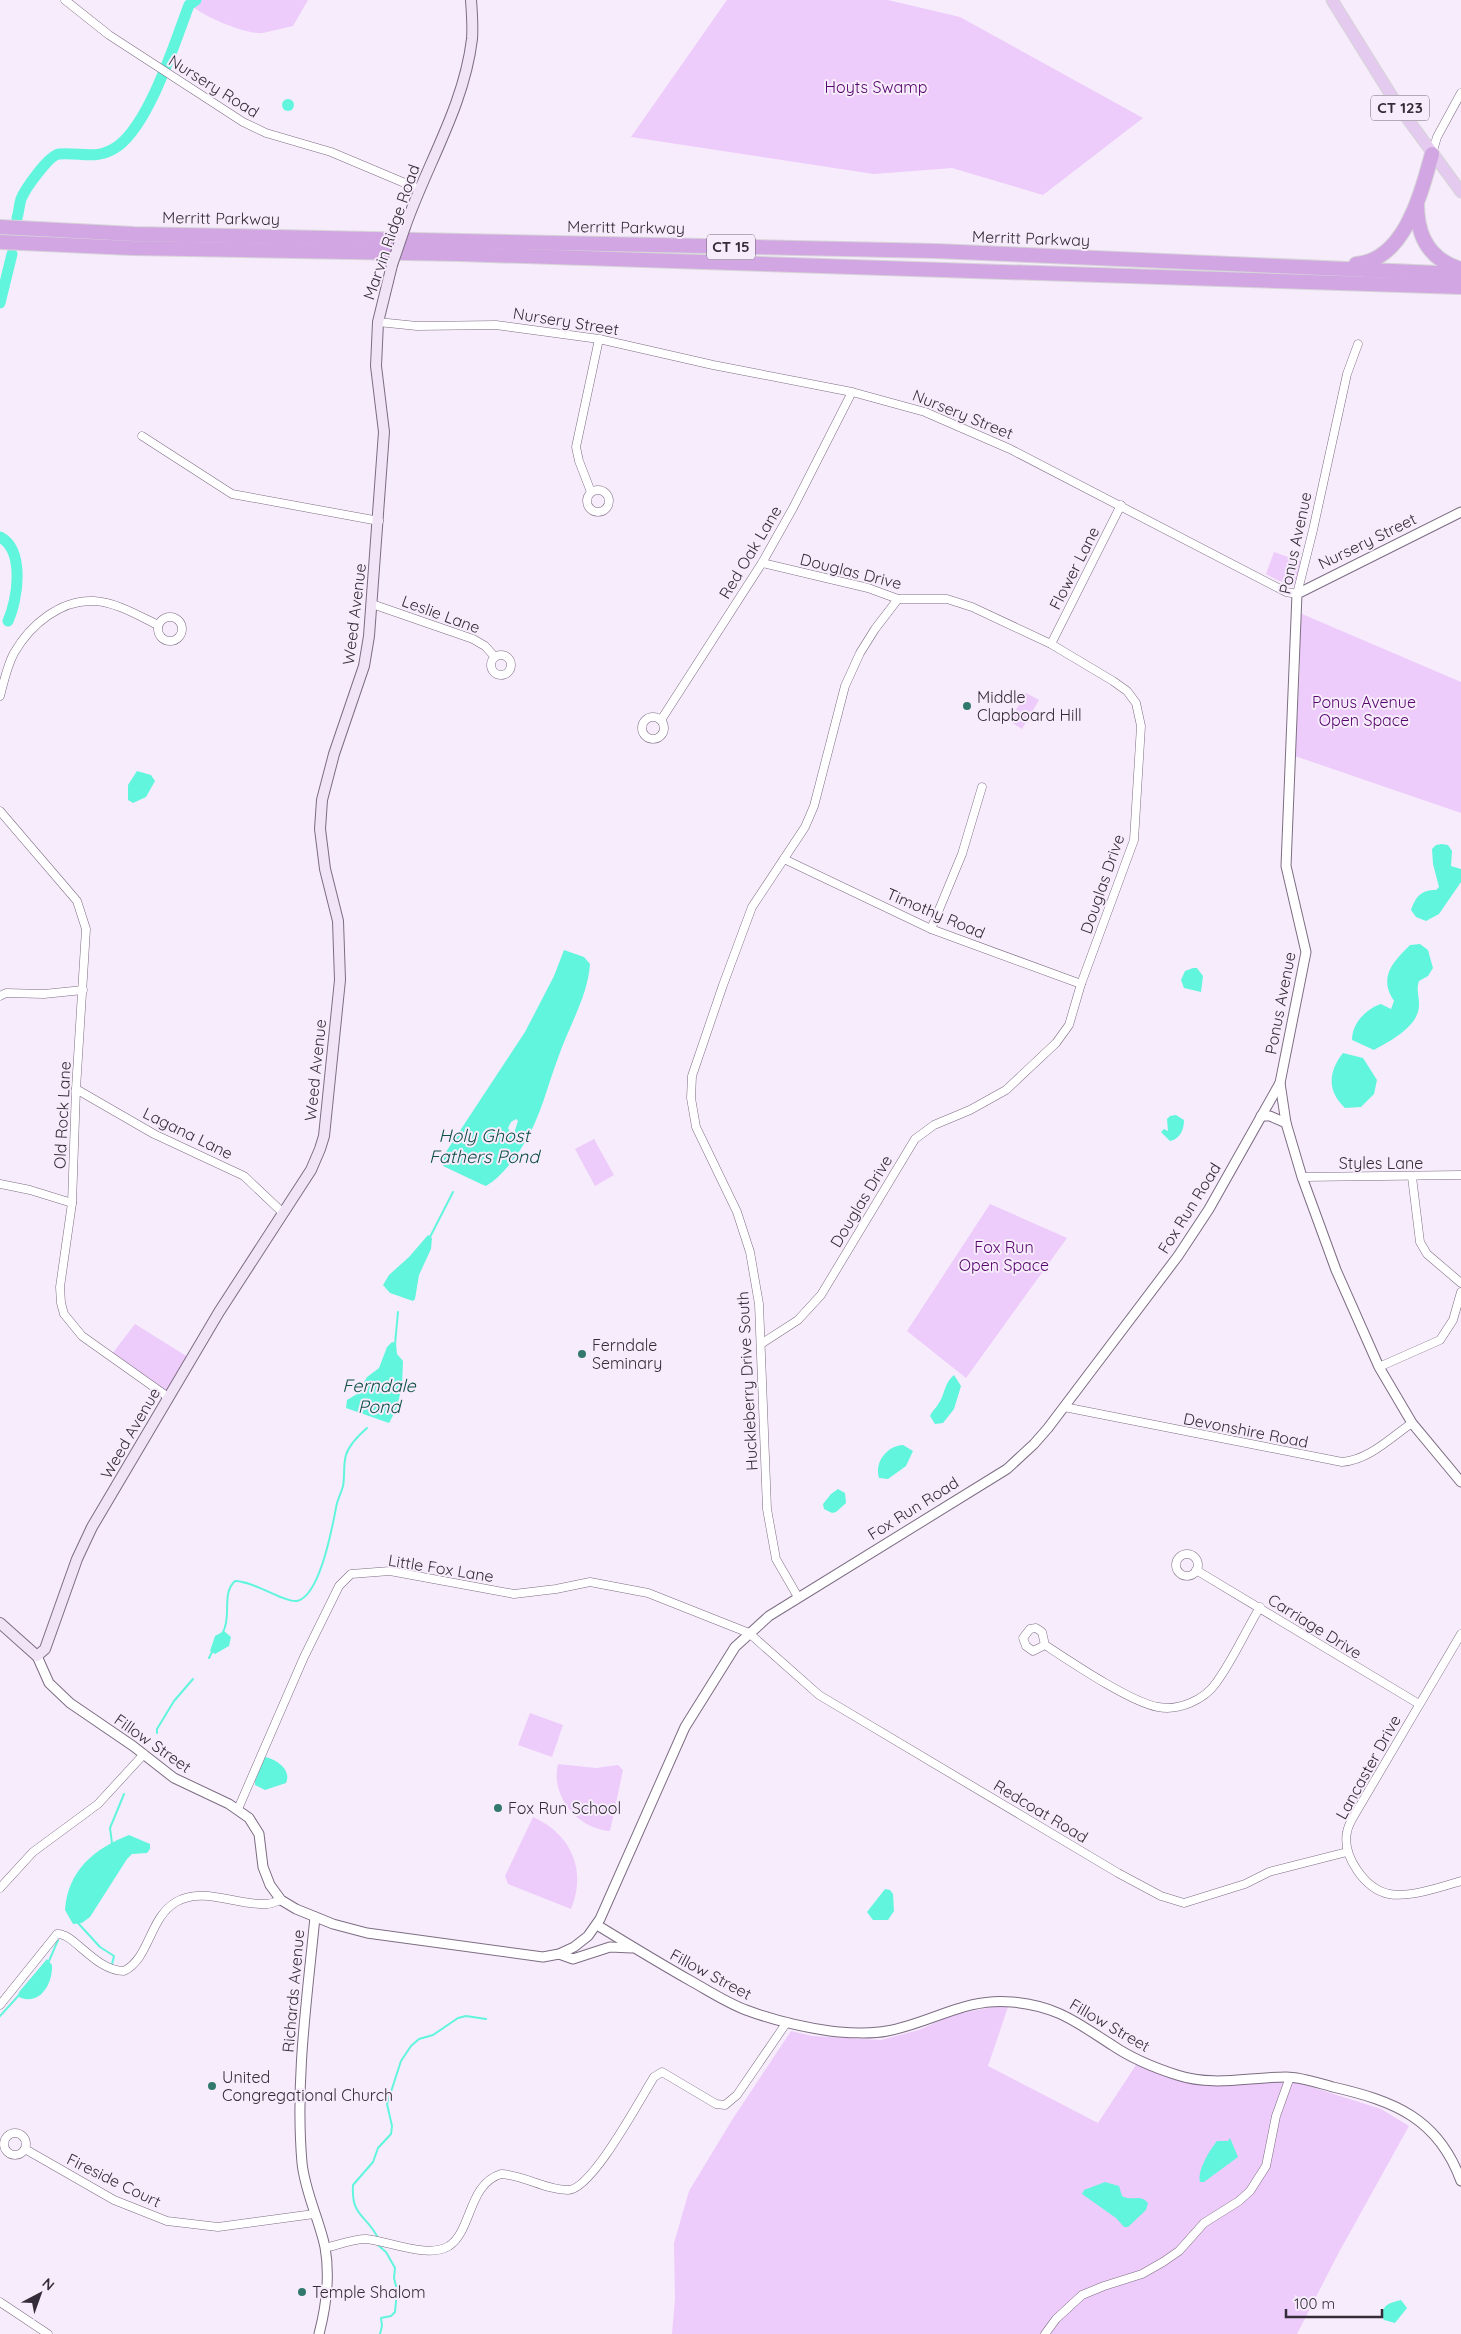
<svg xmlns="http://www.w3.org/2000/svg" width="1461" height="2334" font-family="Quicksand,sans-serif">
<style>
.green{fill:#edcbfa}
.water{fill:#62f5de;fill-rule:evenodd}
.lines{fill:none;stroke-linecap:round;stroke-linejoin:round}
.stream{stroke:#62f5de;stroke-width:2}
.river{stroke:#62f5de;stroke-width:11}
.minor-casing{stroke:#7d6d83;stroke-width:9}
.tertiary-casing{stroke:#7d6d83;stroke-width:11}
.secondary-casing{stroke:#7d6d83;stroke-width:12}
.primary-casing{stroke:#d6d5d7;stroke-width:13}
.motorway-casing{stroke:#d6d5d7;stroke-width:16}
.minor{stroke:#fff;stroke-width:8}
.tertiary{stroke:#fff;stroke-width:9}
.secondary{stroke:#f2e4f7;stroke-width:10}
.primary{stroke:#e4caee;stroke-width:11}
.motorway{stroke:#d2a6e3;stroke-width:14}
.secondary-bridge-casing{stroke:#7d6d83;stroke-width:12;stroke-linecap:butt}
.secondary-bridge{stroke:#f2e4f7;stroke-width:10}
.poi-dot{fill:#32786d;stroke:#f7ecfc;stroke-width:2}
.labels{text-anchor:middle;stroke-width:4;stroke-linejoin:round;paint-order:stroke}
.shield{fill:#f7ecfc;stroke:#6e6672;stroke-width:1}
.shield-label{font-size:15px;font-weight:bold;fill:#342d37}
.street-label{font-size:16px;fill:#342d37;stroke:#f7ecfc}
.park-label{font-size:16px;fill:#56056c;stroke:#f7ecfc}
.poi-label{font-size:16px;fill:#342d37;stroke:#f7ecfc;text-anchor:start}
.water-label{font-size:18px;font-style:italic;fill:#0e4f46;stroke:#f7ecfc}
</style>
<rect width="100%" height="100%" fill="#f7ecfc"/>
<g class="green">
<path d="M 186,0 L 308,0 L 293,26 C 283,28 273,31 263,33 C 246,35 195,14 186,0 Z"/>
<path d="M 727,0 L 888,0 L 960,17 L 1143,118 L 1043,195 L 952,168 L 874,174 L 631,137 Z"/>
<path d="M 1274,552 L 1302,562 L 1297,585 L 1279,581 L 1266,574 Z"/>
<path d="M 1295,611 L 1461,682 L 1461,813 L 1295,756 L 1300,667 Z"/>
<path d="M 1026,693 L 1039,700 L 1022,729 L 1009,721 Z"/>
<path d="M 594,1139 L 614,1175 L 595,1186 L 575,1149 Z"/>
<path d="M 990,1204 L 1067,1238 L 966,1378 L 907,1331 Z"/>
<path d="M 135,1324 L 191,1359 L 170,1394 L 112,1354 Z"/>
<path d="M 530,1713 L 563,1725 L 552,1757 L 518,1745 Z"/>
<path d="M 558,1764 L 596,1768 L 618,1765 L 623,1770 L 610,1831 C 578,1829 550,1796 558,1764 Z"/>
<path d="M 533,1817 C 571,1834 587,1870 571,1909 L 508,1884 L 505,1876 Z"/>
<path d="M 1009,2004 L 988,2066 L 1098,2123 L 1136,2065 L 1206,2086 L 1278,2081 L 1296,2082 L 1381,2109 L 1409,2126 L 1338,2254 L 1297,2334 L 672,2334 L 675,2299 L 674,2243 L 689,2191 L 732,2120 L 791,2031 L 812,2036 L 881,2040 L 919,2030 L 952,2015 Z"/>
</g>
<g class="water">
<circle cx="288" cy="105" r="6"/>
<path d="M 137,771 L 151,775 L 155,781 L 146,797 L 133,803 L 128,800 L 128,785 Z"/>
<path d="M 1442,844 L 1448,845 L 1452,851 L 1451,866 L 1461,869 L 1461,882 L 1439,914 L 1426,921 L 1416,917 L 1411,910 C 1416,897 1420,890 1436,890 L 1439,887 L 1433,864 L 1432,849 L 1436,845 Z"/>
<path d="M 1420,944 L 1428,950 L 1433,968 L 1428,976 L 1419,981 C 1416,990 1419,995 1419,1004 C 1420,1026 1390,1041 1374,1050 L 1352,1040 C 1352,1023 1366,1009 1381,1004 L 1391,1009 L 1394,1001 C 1378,977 1393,962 1410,945 Z"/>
<path d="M 564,950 L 584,957 L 590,964 C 588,996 568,1028 558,1058 C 547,1087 540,1120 522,1147 C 514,1160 499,1179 486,1186 L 481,1184 L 443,1166 L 442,1158 L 525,1032 L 554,976 ZM 516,1119 L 518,1121 L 514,1133 L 510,1132 L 508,1128 L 511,1122 Z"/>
<path d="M 1193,968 L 1197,968 L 1203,976 L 1201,992 L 1184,988 L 1181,980 L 1185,971 Z"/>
<path d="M 1343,1053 L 1363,1058 L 1377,1080 L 1374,1094 L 1361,1107 L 1345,1108 C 1327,1091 1328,1072 1343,1053 Z"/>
<path d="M 1176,1115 L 1184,1120 C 1184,1130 1180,1139 1170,1141 L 1161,1132 L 1164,1129 L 1168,1131 L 1167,1119 L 1170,1116 Z"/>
<path d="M 428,1235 L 432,1238 L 431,1249 L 419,1275 L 415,1299 L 413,1301 L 390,1293 L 383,1285 L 389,1275 L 409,1257 Z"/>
<path d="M 392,1342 L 396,1343 L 397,1354 L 403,1361 L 402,1387 L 396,1410 L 389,1423 L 346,1408 L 347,1400 L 357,1394 L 367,1377 L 379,1368 L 387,1347 Z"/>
<path d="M 954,1375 L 961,1386 L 954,1409 L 943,1423 L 935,1424 L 930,1416 C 932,1411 936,1408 939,1403 C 945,1394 944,1383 954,1375 Z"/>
<path d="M 903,1445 L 913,1451 L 906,1466 L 888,1479 L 879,1478 C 874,1462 887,1446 903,1445 Z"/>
<path d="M 838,1489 L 845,1493 L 846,1503 L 836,1512 L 832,1513 L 824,1509 L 823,1504 L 831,1494 Z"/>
<path d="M 224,1631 L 231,1637 L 229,1646 L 215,1654 L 210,1651 L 215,1636 Z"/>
<path d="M 265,1757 C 276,1759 292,1770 286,1783 L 265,1790 L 255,1785 L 255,1781 Z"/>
<path d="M 129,1835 L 150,1844 L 150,1849 L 147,1853 L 132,1854 L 127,1859 L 90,1917 L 82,1923 L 73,1924 L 65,1910 C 68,1870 94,1849 129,1835 Z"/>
<path d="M 885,1889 L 890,1890 L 893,1894 L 894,1911 L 888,1920 L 873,1920 L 867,1912 Z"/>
<path d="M 47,1959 L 52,1965 C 53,1981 42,2005 21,1998 L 18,1996 L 19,1992 Z"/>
<path d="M 1230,2138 L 1238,2157 L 1204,2182 L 1200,2182 C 1197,2171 1209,2151 1217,2141 L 1228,2141 Z"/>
<path d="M 1105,2182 L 1119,2186 L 1122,2196 C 1131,2202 1140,2193 1148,2203 L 1146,2210 L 1128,2227 L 1124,2227 L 1116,2218 L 1082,2194 L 1084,2190 Z"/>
<path d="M 1401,2300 L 1407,2308 L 1395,2323 L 1384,2320 L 1381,2315 C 1385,2303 1390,2303 1401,2300 Z"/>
</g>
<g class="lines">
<g class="stream">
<path d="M 430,1237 L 453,1192"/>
<path d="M 395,1344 L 398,1312"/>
<path d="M 223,1632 C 232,1616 221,1594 235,1581 C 254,1581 285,1603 297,1601 C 320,1596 332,1528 336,1508 C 337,1500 341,1494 343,1486 C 345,1476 343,1465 346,1455 C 349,1445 359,1435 367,1428"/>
<path d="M 209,1658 L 212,1652"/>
<path d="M 157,1733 L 157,1729 L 174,1701 L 193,1679"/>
<path d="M 112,1843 L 110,1828 L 124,1794"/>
<path d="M 77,1922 L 100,1947 L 114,1956 L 112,1964"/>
<path d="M 49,1961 L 58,1940"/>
<path d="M 0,2016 L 20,1994"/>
<path d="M 378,2238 C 366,2214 351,2217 353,2185 L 373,2162 L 378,2148 L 391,2134 L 392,2126 L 387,2104 L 401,2061 L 411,2046 L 419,2039 L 433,2035 L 458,2018 L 466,2016 L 486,2019"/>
<path d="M 379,2246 L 386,2252 L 395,2268 L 394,2278 L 397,2290 L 395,2312 L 391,2316 L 381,2318 L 382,2326 L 380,2334"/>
</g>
<g class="river">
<path d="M 17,218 C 19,212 19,205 21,199 C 25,189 49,155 59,154 C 82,152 97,161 118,146 C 150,122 175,42 189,5 L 196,0"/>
<path d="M 0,303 L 12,254"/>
<path d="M 0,537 C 25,550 18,599 8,621"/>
</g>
<defs>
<g id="minor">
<path d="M 65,0 L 109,35 L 243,122 L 266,133 L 331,152 L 419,189"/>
<path d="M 1432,154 L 1437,137 L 1461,93"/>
<path d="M 378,322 L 417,326 L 496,325 L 599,339 L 713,365 L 852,392 L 925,412 L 1010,449 L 1286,592 L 1297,594 L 1313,530 L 1347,374 L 1358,344"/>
<path d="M 142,436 L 232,494 L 379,521"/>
<circle cx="598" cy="501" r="11"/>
<path d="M 591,492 L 579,461 L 576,447 L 599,339"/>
<path d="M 372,604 L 473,639 L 485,646 L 495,657"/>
<circle cx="170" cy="629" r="12"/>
<path d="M 1051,644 L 1121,505"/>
<circle cx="501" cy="665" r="10"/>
<path d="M 0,696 C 4,681 7,666 14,653 C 30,625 61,599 94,601 C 116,602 139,616 158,625"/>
<circle cx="653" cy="728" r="11"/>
<path d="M 661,720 L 762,563 L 793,508 L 852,392"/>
<path d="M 0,811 L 77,901 L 86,929 L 76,1089 L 72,1203 L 60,1287 L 61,1303 L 64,1314 L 82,1336 L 168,1397"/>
<path d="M 784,859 L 931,929 L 1081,984"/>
<path d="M 931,929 L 962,854 L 982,787"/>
<path d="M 0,996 L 6,993 L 44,994 L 83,990"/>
<path d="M 76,1089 L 154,1134 L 244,1176 L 282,1212"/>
<path d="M 1302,1177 L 1461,1175"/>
<path d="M 1412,1177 L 1420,1242 L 1427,1254 L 1461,1283"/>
<path d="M 0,1184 L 30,1190 L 72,1203"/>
<path d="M 761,1344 L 798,1320 L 821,1295 L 915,1139 L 934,1125 L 970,1110 L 1006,1090 L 1056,1043 L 1069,1025 L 1081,984 L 1134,840 L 1141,726 L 1136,703 L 1127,691 L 1113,681 L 1051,644 L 972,607 L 947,599 L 898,599 L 868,588 L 762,563"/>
<path d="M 1379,1367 L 1440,1340 L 1453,1320 L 1461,1292"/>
<path d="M 1064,1407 L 1342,1462 C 1369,1460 1390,1438 1412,1423"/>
<circle cx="1187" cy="1565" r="11"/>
<path d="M 1196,1570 L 1419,1704"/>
<path d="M 798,1597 L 776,1559 L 767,1509 L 759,1304 L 750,1252 L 737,1212 L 696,1127 L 691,1098 L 692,1076 L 723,985 L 752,907 L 805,827 L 814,806 L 845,686 L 860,653 L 875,629 L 898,599"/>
<path d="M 1461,1634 L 1355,1814 C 1352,1819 1348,1826 1347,1832 C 1342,1856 1365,1889 1389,1894 C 1409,1898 1441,1887 1461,1881"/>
<path d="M 1045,1645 L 1033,1651 L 1026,1646 L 1023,1638 L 1030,1629 L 1036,1628 L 1042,1632 L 1045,1645 C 1071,1662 1130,1702 1158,1707 C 1179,1711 1204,1700 1216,1683 C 1233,1660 1245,1632 1260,1607"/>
<path d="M 238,1809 L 304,1657 L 339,1586 L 351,1574 L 390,1571 L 514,1594 L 556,1589 L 590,1582 L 648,1593 L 749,1633 L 819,1695 L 1118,1873 L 1161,1896 L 1184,1903 L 1245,1884 L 1269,1872 L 1347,1852"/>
<path d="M 0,1888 L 33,1852 L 98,1804 L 144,1754"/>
<path d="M 0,2005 L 57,1934 C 73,1932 95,1971 124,1971 C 150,1958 149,1918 176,1902 C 203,1886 238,1906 267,1904 C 271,1904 277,1901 281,1900"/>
<circle cx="15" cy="2144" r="11"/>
<path d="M 25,2149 L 114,2200 L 167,2221 L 218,2227 L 314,2214"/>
<path d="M 325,2248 C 338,2245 353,2239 366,2239 C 388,2241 428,2259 449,2246 C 472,2231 468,2184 501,2174 C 524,2175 545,2190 568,2190 C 592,2190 640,2099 654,2077 L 662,2072 L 716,2104 L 725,2105 L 737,2095 L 787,2022"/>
<path d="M 0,2302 L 48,2334"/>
<path d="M 1045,2334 L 1056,2319 L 1082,2295 L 1104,2286 L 1142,2274 L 1163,2262 L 1179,2251 L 1204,2223 L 1239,2201 L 1250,2191 L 1266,2166 L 1276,2116 L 1290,2077"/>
</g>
<g id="tertiary">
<path d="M 1461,512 L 1297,594 L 1286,866 L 1306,952 L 1280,1083 L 1286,1123 L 1302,1177 L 1336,1270 L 1379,1367 L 1412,1423 L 1461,1482"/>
<path d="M 1261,1116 L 1270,1116 L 1286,1123"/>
<path d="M 37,1656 L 49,1683 L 70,1703 L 133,1746 L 174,1778 L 229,1804 L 249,1818 L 259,1834 L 263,1867 L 270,1885 L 281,1900 L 296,1909 L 333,1924 L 367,1933 L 543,1957 L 559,1954 L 574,1947 L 588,1936 L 600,1919 L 685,1727 L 735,1647 L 769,1616 L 1007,1469 L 1034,1444 L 1048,1428 L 1178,1256 L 1209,1209 L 1280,1083"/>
<path d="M 315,1917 C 307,1999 295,2081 302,2163 C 305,2192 319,2219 325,2247 C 330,2275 326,2307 319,2334"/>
<path d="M 597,1925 C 628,1944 659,1963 691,1981 C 709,1991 727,2003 746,2010 C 773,2020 802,2027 830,2031 C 844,2033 873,2034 887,2031 C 931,2023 966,1997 1012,2002 C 1057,2006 1076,2022 1112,2045 C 1131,2058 1155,2068 1177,2075 C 1214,2087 1248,2077 1286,2077 C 1301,2077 1318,2083 1333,2087 C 1394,2101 1438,2118 1461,2181"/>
<path d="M 559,1954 L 573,1959 L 610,1947 L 632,1948"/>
</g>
<g id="secondary">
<path d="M 405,227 C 427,164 464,106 472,39 C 473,26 472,13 471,0"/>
<path d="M 0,1623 L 37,1656 L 45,1649 L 77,1559 L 92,1527 L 219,1312 L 311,1170 L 320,1149 L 324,1136 L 340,980 L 338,921 L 325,869 L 320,829 L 322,800 L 334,754 L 364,666 L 369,636 L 384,432 L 376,366 L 378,322 L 392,265"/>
</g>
<path id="primary" d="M 1332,0 L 1396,103 L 1461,192"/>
<g id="motorway">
<path d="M 1417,204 C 1417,236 1429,260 1461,269"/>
<path d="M 0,227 L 134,234 L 936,251 L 1461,274"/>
<path d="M 0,242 L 131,248 L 460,254 L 1461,287"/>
<path d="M 1356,264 C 1405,260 1421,193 1432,154"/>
</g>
</defs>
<use href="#minor" class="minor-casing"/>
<use href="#tertiary" class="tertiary-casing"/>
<use href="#secondary" class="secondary-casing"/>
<use href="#primary" class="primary-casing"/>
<use href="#motorway" class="motorway-casing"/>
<use href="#minor" class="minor"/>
<use href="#tertiary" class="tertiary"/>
<use href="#secondary" class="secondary"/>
<use href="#primary" class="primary"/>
<use href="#motorway" class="motorway"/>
<defs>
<path id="secondary-bridge" d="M 392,265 L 405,227"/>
</defs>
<use href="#secondary-bridge" class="secondary-bridge-casing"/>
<use href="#secondary-bridge" class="secondary-bridge"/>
</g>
<g class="poi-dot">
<circle cx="967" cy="706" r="5"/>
<circle cx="582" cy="1354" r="5"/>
<circle cx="498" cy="1808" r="5"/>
<circle cx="212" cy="2086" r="5"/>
<circle cx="302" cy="2292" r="5"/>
</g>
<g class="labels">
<g class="shield">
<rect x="1371" y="95.5" width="58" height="25" rx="4"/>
<rect x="707" y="234.5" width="48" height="25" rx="4"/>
</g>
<g class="shield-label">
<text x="1400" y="113">CT 123</text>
<text x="731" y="252">CT 15</text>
</g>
<g class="street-label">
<text transform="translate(214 86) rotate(32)" y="6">Nursery Road</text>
<text transform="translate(221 218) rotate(1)" y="6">Merritt Parkway</text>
<text transform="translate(626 227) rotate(1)" y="6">Merritt Parkway</text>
<text transform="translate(391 232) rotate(-71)" y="6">Marvin Ridge Road</text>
<text transform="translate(1031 238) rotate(2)" y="6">Merritt Parkway</text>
<text transform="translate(566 321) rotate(9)" y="6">Nursery Street</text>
<text transform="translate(963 414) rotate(22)" y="6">Nursery Street</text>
<text transform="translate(1367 541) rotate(-26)" y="6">Nursery Street</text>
<text transform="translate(1295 543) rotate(-78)" y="6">Ponus Avenue</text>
<text transform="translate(750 552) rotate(-59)" y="6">Red Oak Lane</text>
<text transform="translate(1074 568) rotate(-63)" y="6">Flower Lane</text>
<text transform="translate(851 571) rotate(14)" y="6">Douglas Drive</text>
<text transform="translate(354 614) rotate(-83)" y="6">Weed Avenue</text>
<text transform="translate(441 614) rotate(20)" y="6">Leslie Lane</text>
<text transform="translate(1102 884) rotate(-71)" y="6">Douglas Drive</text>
<text transform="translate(936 913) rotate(23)" y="6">Timothy Road</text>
<text transform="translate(1280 1003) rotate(-79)" y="6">Ponus Avenue</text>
<text transform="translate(315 1070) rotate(-84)" y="6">Weed Avenue</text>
<text transform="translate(62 1115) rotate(-87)" y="6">Old Rock Lane</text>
<text transform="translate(188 1133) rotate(26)" y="6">Lagana Lane</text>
<text x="1381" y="1169">Styles Lane</text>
<text transform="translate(861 1201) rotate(-59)" y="6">Douglas Drive</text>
<text transform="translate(1189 1208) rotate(-58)" y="6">Fox Run Road</text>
<text transform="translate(747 1381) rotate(-93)" y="6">Huckleberry Drive South</text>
<text transform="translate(1246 1430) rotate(11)" y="6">Devonshire Road</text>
<text transform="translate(130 1433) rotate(-60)" y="6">Weed Avenue</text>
<text transform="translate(913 1508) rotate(-32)" y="6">Fox Run Road</text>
<text transform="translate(441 1568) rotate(9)" y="6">Little Fox Lane</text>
<text transform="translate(1315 1626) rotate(32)" y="6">Carriage Drive</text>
<text transform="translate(153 1743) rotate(35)" y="6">Fillow Street</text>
<text transform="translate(1368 1767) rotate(-61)" y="6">Lancaster Drive</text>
<text transform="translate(1041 1811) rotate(31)" y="6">Redcoat Road</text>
<text transform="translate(711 1974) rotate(28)" y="6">Fillow Street</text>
<text transform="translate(293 1991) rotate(-85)" y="6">Richards Avenue</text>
<text transform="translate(1110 2025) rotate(30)" y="6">Fillow Street</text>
<text transform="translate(114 2180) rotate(26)" y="6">Fireside Court</text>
</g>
<g class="park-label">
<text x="876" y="93">Hoyts Swamp</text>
<text x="1364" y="708">Ponus Avenue<tspan x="1364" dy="18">Open Space</tspan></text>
<text x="1004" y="1253">Fox Run<tspan x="1004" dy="18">Open Space</tspan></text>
</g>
<g class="poi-label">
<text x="977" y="703">Middle<tspan x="977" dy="18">Clapboard Hill</tspan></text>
<text x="592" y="1351">Ferndale<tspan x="592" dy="18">Seminary</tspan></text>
<text x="508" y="1814">Fox Run School</text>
<text x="222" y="2083">United<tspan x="222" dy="18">Congregational Church</tspan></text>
<text x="312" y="2298">Temple Shalom</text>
</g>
<g class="water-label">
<text x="484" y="1142">Holy Ghost<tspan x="484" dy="21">Fathers Pond</tspan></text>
<text x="379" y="1392">Ferndale<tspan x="379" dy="21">Pond</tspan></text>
</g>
</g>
<g transform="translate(40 2294) rotate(41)" stroke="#f7ecfc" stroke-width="4" paint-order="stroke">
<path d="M0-4L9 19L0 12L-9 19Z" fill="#342d37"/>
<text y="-8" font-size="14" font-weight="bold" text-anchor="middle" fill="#342d37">N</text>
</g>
<path d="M1286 2309v8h96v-8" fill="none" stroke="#342d37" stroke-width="2.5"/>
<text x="1294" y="2309" font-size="15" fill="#342d37" stroke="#f7ecfc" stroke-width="4" paint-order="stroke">100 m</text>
</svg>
